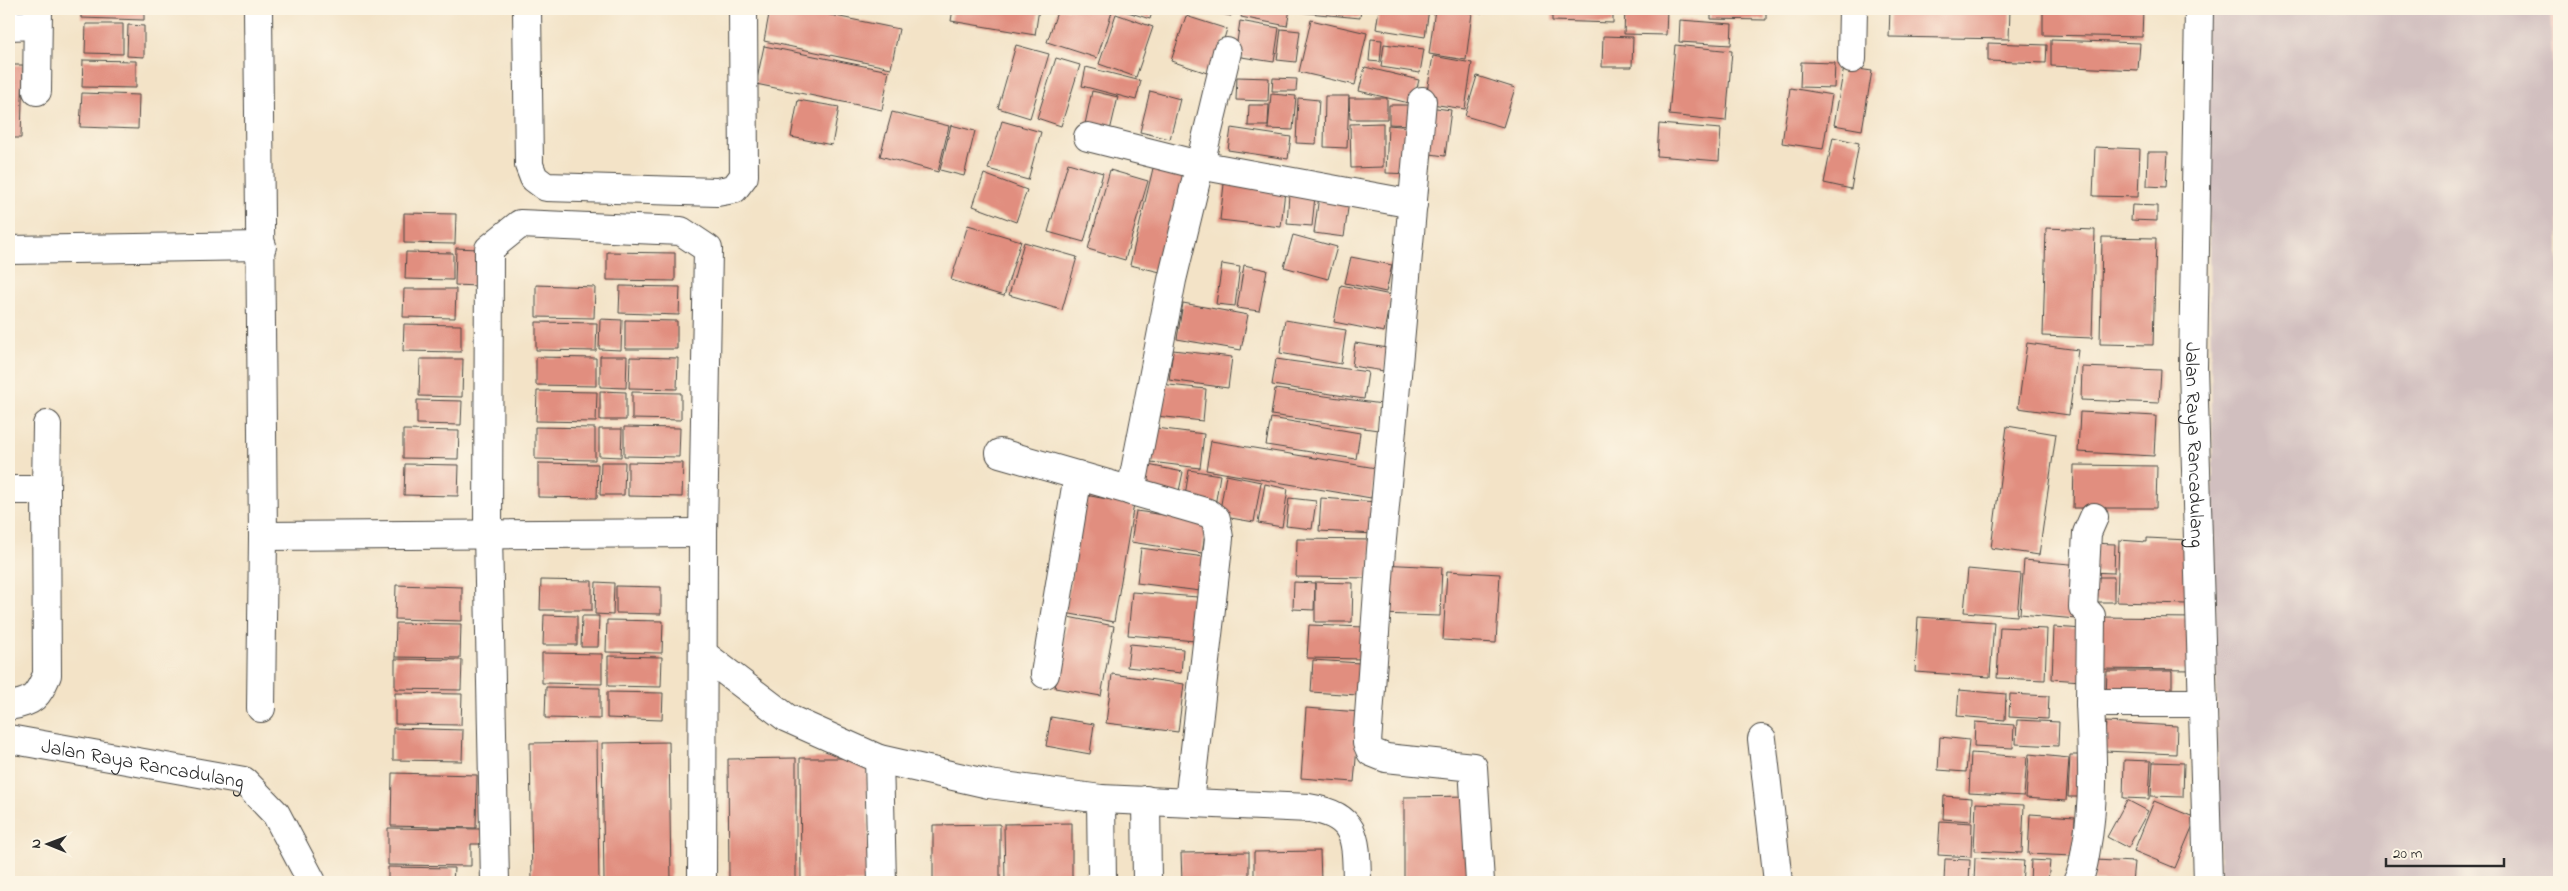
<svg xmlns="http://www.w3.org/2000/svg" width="2568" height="891" font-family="'Indie Flower',sans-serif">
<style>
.built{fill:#f6d1c5}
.industrial{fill:#d1bfbf}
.building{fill:#e18e7f}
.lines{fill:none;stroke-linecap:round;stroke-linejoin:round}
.street-casing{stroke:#494742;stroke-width:30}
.street{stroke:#fff;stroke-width:28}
.labels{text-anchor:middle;stroke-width:5;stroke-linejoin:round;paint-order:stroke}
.street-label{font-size:20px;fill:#2b2b2b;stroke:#fcf5e5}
</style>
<rect width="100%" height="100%" fill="#fcf5e5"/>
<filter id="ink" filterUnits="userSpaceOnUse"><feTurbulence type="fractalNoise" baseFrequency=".02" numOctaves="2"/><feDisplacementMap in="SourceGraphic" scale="10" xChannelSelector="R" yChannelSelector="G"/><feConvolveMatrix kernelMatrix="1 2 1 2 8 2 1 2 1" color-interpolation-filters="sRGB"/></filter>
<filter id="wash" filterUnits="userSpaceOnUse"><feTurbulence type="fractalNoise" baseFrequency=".0096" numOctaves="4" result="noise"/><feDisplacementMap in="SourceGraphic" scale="20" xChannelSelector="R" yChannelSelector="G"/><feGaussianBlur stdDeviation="1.12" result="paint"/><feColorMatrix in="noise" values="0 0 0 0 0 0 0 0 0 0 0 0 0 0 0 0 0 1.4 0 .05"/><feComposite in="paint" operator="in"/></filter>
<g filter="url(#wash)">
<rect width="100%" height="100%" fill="#f3e3c7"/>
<path class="built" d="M 2550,9 L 2559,9 L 2559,242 Z"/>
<path class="industrial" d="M 2205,9 L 2550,9 L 2559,242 L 2559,882 L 2220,882 Z"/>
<g id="blocks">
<g class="building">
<path d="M 81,9 L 144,9 L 144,20 L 81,18 Z"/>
<path d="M 770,9 L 801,9 L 899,29 L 891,68 L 764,41 Z"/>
<path d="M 953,9 L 1039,9 L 1035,35 L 951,21 Z"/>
<path d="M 1058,9 L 1113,9 L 1097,58 L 1047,42 Z"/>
<path d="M 1118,9 L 1153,9 L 1150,19 Z"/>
<path d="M 1199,9 L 1232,9 L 1231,16 Z"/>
<path d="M 1243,9 L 1290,9 L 1287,26 L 1241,17 Z"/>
<path d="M 1298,9 L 1361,9 L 1360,18 L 1298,12 Z"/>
<path d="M 1379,9 L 1429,9 L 1425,37 L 1376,29 Z"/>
<path d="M 1435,9 L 1472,13 L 1466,60 L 1429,54 Z"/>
<path d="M 1460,9 L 1483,9 L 1482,13 Z"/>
<path d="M 1552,9 L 1613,9 L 1613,23 L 1552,21 Z"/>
<path d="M 1625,9 L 1667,9 L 1666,35 L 1624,34 Z"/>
<path d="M 1711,9 L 1766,9 L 1766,20 L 1711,19 Z"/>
<path d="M 1890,9 L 2010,9 L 2009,39 L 1889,37 Z"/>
<path d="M 2043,9 L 2143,9 L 2142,37 L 2043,35 Z"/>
<path d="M 1116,14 L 1153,27 L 1136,77 L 1099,64 Z"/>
<path d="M 1186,16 L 1227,29 L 1213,75 L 1171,61 Z"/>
<path d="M 1311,20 L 1367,33 L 1355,85 L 1299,72 Z"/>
<path d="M 1680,20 L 1732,24 L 1731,45 L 1679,42 Z"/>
<path d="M 1240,21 L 1279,28 L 1274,62 L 1235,56 Z"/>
<path d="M 86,24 L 123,24 L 123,54 L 85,53 Z"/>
<path d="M 128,25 L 144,26 L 144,57 L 127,56 Z"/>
<path d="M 1281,29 L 1300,31 L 1296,62 L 1277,60 Z"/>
<path d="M 1603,36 L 1633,37 L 1632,67 L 1602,67 Z"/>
<path d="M 1371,39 L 1382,40 L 1380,62 L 1369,61 Z"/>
<path d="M 2051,40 L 2140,43 L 2138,70 L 2051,66 Z"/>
<path d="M 1988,43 L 2047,45 L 2046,63 L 1988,61 Z"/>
<path d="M 1384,44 L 1424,49 L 1420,73 L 1381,67 Z"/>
<path d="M 1016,45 L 1049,54 L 1030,118 L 998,108 Z"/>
<path d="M 1675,45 L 1732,51 L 1726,121 L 1669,115 Z"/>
<path d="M 764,46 L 889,71 L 882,110 L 756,84 Z"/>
<path d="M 1433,56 L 1472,63 L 1465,109 L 1425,103 Z"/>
<path d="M 1056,58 L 1080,65 L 1061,126 L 1037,118 Z"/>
<path d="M 83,60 L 136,61 L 136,88 L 82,87 Z"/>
<path d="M 1801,62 L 1835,63 L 1834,88 L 1800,87 Z"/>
<path d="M 9,65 L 23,65 L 21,138 L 9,138 Z"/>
<path d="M 1086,67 L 1141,81 L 1136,100 L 1082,86 Z"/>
<path d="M 1365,67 L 1419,80 L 1413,104 L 1359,91 Z"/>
<path d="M 1844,67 L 1872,71 L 1862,130 L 1834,125 Z"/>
<path d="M 1477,76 L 1515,88 L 1503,127 L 1465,116 Z"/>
<path d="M 1237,77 L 1269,78 L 1268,101 L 1236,100 Z"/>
<path d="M 1273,78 L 1297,79 L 1296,91 L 1272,91 Z"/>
<path d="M 1790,88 L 1832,95 L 1823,149 L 1782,143 Z"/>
<path d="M 1092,91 L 1118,97 L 1109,135 L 1084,129 Z"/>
<path d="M 1150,91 L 1180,99 L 1170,139 L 1140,132 Z"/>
<path d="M 82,93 L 139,95 L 138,129 L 80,127 Z"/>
<path d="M 1271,94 L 1296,96 L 1293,130 L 1268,129 Z"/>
<path d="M 1325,96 L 1349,96 L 1347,148 L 1324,147 Z"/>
<path d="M 1298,98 L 1319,100 L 1316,144 L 1296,143 Z"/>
<path d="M 1349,98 L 1387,98 L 1387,119 L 1350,119 Z"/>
<path d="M 798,100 L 839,107 L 832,145 L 791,137 Z"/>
<path d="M 1249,105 L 1269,105 L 1268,126 L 1248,126 Z"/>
<path d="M 1389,105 L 1413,105 L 1413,125 L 1389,124 Z"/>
<path d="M 1429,107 L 1451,110 L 1445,156 L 1423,153 Z"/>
<path d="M 892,112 L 949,126 L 938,172 L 880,156 Z"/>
<path d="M 1002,121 L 1041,132 L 1028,180 L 988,169 Z"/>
<path d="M 1383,123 L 1383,167 L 1351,168 L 1350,124 Z"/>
<path d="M 1659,124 L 1721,129 L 1719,161 L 1657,156 Z"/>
<path d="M 951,125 L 975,131 L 964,176 L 940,170 Z"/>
<path d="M 1388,125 L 1412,127 L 1411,174 L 1386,173 Z"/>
<path d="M 1231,128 L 1291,137 L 1288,159 L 1228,150 Z"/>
<path d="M 1833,137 L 1859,143 L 1851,189 L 1824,183 Z"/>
<path d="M 2095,147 L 2140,149 L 2138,197 L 2093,196 Z"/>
<path d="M 2148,152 L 2168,152 L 2166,187 L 2147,186 Z"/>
<path d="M 1068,163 L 1103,173 L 1084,242 L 1048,232 Z"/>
<path d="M 1154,164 L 1193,174 L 1169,274 L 1130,265 Z"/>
<path d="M 1110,170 L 1148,181 L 1125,260 L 1088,249 Z"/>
<path d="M 984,174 L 1027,190 L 1016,222 L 973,206 Z"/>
<path d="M 1225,175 L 1286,182 L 1281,227 L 1220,220 Z"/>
<path d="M 1289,194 L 1315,196 L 1312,226 L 1287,224 Z"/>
<path d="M 1319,196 L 1349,201 L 1344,237 L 1314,233 Z"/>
<path d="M 2132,205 L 2157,206 L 2157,221 L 2131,220 Z"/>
<path d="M 404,213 L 456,214 L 455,244 L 404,243 Z"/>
<path d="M 968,225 L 1021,241 L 1004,296 L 951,280 Z"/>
<path d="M 2046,228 L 2095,230 L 2092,338 L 2043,336 Z"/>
<path d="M 1293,235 L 1337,247 L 1328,279 L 1284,267 Z"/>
<path d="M 2102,237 L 2156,238 L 2153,345 L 2100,344 Z"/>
<path d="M 1024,242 L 1077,257 L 1062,310 L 1009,295 Z"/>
<path d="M 456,248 L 478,249 L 477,286 L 455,285 Z"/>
<path d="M 406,252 L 453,253 L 453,280 L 405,279 Z"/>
<path d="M 607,252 L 675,253 L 675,281 L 607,280 Z"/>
<path d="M 1351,257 L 1392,265 L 1386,292 L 1345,283 Z"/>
<path d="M 1222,264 L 1240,267 L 1235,306 L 1216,304 Z"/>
<path d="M 1244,265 L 1267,270 L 1259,311 L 1237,308 Z"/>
<path d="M 536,285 L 595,287 L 594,318 L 536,317 Z"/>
<path d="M 1341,285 L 1391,295 L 1384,332 L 1334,322 Z"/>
<path d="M 620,286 L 680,287 L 679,315 L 619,313 Z"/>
<path d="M 404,289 L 456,289 L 455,318 L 403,317 Z"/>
<path d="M 1183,303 L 1248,315 L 1241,350 L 1177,339 Z"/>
<path d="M 600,319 L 622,320 L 621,350 L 599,349 Z"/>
<path d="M 625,320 L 677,321 L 677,349 L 625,349 Z"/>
<path d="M 1285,320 L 1346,330 L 1341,364 L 1280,353 Z"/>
<path d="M 536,322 L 597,323 L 596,351 L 536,350 Z"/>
<path d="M 404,324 L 461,325 L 461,352 L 403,351 Z"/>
<path d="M 1355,343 L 1388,348 L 1384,371 L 1352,366 Z"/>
<path d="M 2027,343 L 2078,350 L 2069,415 L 2018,408 Z"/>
<path d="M 1173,350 L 1232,357 L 1228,388 L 1169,380 Z"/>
<path d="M 600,356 L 627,356 L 626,388 L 600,387 Z"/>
<path d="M 536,357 L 596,358 L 596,386 L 536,385 Z"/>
<path d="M 630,357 L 678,358 L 677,389 L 629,388 Z"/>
<path d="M 420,359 L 463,359 L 462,397 L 419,396 Z"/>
<path d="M 1276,359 L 1368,372 L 1364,399 L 1272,385 Z"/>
<path d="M 2082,367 L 2161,370 L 2159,403 L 2081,400 Z"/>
<path d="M 1160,384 L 1206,389 L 1203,421 L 1156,416 Z"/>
<path d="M 1275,389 L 1382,404 L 1378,430 L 1271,415 Z"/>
<path d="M 537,391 L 597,392 L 596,422 L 536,421 Z"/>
<path d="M 600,391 L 626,392 L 626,420 L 600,420 Z"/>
<path d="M 632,392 L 681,393 L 681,420 L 632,419 Z"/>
<path d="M 417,400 L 462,401 L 461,425 L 417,424 Z"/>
<path d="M 2080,412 L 2156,416 L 2154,456 L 2078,452 Z"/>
<path d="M 1271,418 L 1360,433 L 1356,459 L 1266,445 Z"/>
<path d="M 2007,426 L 2056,434 L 2039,555 L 1991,548 Z"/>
<path d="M 535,427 L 595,428 L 595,460 L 535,459 Z"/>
<path d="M 624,427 L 680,428 L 679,457 L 624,456 Z"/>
<path d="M 1156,428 L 1204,434 L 1200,468 L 1151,462 Z"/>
<path d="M 599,429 L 622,429 L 621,457 L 599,456 Z"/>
<path d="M 403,430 L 459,431 L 458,459 L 403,458 Z"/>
<path d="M 1211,441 L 1376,468 L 1371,498 L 1206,470 Z"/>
<path d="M 601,462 L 625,462 L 624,495 L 600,495 Z"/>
<path d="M 628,462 L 683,463 L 682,497 L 628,496 Z"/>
<path d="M 538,463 L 598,464 L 597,498 L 538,497 Z"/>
<path d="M 405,464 L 459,465 L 458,496 L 404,495 Z"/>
<path d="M 1148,465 L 1183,472 L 1178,496 L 1143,489 Z"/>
<path d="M 2074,465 L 2157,466 L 2156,508 L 2073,508 Z"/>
<path d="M 1189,470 L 1220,475 L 1215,506 L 1184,502 Z"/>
<path d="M 1226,475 L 1261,482 L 1254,522 L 1219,516 Z"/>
<path d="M 1265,484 L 1288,489 L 1282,527 L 1258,523 Z"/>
<path d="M 1085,495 L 1134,504 L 1114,622 L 1065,613 Z"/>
<path d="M 1289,498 L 1316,501 L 1312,529 L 1286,526 Z"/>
<path d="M 1321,498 L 1377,502 L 1375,534 L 1319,531 Z"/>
<path d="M 1136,511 L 1207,521 L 1202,553 L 1131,542 Z"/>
<path d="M 2147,538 L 2188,540 L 2186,604 L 2117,602 L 2119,540 L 2147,542 Z"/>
<path d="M 1297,539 L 1372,540 L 1371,578 L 1296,577 Z"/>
<path d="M 2089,543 L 2115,544 L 2114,573 L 2088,572 Z"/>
<path d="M 1141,548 L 1204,557 L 1200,591 L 1137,583 Z"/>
<path d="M 2024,560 L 2081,565 L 2076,619 L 2020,614 Z"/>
<path d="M 1380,564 L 1442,567 L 1440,616 L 1379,614 Z"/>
<path d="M 1968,569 L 2021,574 L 2017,616 L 1964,612 Z"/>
<path d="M 1447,571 L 1500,574 L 1496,643 L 1443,640 Z"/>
<rect x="2087" y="577" width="27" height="25"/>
<path d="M 541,580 L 592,581 L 592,610 L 540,610 Z"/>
<path d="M 596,582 L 614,583 L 613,615 L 595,614 Z"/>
<path d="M 1294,582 L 1315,583 L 1314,610 L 1293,609 Z"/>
<path d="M 1315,582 L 1353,583 L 1352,622 L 1315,622 Z"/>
<path d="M 396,585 L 462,587 L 462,621 L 395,619 Z"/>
<path d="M 616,586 L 661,587 L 661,614 L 616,613 Z"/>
<path d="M 1132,592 L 1198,597 L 1195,641 L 1128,635 Z"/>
<path d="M 544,615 L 577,616 L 577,645 L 543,645 Z"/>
<path d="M 582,616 L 599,616 L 598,647 L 581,647 Z"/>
<path d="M 1068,617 L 1114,626 L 1101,696 L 1055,688 Z"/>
<path d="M 1918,617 L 1994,622 L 1990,677 L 1915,672 Z"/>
<path d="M 2098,617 L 2196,618 L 2195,670 L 2097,669 Z"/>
<path d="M 607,620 L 663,621 L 662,653 L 606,652 Z"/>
<path d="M 396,623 L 461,624 L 460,658 L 395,657 Z"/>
<path d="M 1309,625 L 1365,627 L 1364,659 L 1307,658 Z"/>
<path d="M 2000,627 L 2047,629 L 2045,680 L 1997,678 Z"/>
<path d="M 2054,627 L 2084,629 L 2082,681 L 2052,679 Z"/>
<path d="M 1130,644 L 1183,649 L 1181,673 L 1127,667 Z"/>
<path d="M 542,653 L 602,654 L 602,684 L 542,683 Z"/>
<path d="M 608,656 L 662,657 L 661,687 L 608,686 Z"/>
<path d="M 395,659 L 462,660 L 461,690 L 395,689 Z"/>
<path d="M 1313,660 L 1360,663 L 1358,695 L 1311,692 Z"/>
<path d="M 2107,671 L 2172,671 L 2172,699 L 2106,698 Z"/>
<path d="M 1112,674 L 1184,684 L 1178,732 L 1106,723 Z"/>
<path d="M 546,687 L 600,688 L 600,719 L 545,718 Z"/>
<path d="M 1959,690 L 2006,694 L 2005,720 L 1957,716 Z"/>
<path d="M 607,692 L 663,693 L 662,720 L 607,718 Z"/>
<path d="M 395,693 L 462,694 L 461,725 L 395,724 Z"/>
<path d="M 2010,694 L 2049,696 L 2048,719 L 2009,717 Z"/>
<path d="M 1306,708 L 1360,712 L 1354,782 L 1301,778 Z"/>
<path d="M 1051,717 L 1094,724 L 1090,754 L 1046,746 Z"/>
<path d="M 2017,720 L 2059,722 L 2058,746 L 2016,744 Z"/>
<path d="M 1975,722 L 2014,725 L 2013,748 L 1974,746 Z"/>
<path d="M 2106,722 L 2177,726 L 2176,754 L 2104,751 Z"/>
<path d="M 393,728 L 463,730 L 462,761 L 393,760 Z"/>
<path d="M 1940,737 L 1969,740 L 1966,772 L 1938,770 Z"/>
<path d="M 597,742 L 599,882 L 532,882 L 530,743 Z"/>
<path d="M 669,742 L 671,882 L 604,882 L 602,743 Z"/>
<path d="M 1971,753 L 2027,757 L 2024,796 L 1969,793 Z"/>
<path d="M 2029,754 L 2069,758 L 2066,801 L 2026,798 Z"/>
<path d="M 2070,755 L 2084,755 L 2080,797 L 2068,797 Z"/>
<path d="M 796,758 L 796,882 L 729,882 L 728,759 Z"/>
<path d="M 800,758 L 867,758 L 869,882 L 801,882 Z"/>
<path d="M 2124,760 L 2151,761 L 2149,799 L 2123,798 Z"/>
<path d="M 2153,762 L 2184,763 L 2183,797 L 2151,796 Z"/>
<path d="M 392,773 L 477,775 L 476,828 L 391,826 Z"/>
<path d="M 1471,796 L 1472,882 L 1404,882 L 1404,797 Z"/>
<path d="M 1944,796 L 1972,798 L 1971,821 L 1943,819 Z"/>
<path d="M 2127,800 L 2148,811 L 2128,848 L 2107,837 Z"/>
<path d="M 2154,801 L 2196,818 L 2175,868 L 2134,851 Z"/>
<path d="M 1976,803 L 2024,805 L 2022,853 L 1974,851 Z"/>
<path d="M 2030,814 L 2075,817 L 2073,856 L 2028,854 Z"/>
<path d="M 1940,821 L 1972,823 L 1971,857 L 1938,855 Z"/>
<path d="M 1072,823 L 1072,882 L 1005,882 L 1004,824 Z"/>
<path d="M 1000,824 L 1000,882 L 933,882 L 933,825 Z"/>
<path d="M 388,828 L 482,829 L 481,844 L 471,844 L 471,866 L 388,865 Z"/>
<path d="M 1320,851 L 1321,882 L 1254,882 L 1254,852 Z"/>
<path d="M 1249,852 L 1249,882 L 1182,882 L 1181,853 Z"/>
<path d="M 1975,858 L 2024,861 L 2022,882 L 1974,882 Z"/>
<path d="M 1945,859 L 1970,860 L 1969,882 L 1944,882 Z"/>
<path d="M 2031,860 L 2050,861 L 2048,882 L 2030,882 Z"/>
<path d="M 2095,860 L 2134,862 L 2132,882 L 2094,882 Z"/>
<path d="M 388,867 L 454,868 L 453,882 L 388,882 Z"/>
</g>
</g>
</g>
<g filter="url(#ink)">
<use href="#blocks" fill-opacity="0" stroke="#494742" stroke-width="1"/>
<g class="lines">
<defs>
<g id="street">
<path d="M 258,9 L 263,536 L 261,708"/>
<path d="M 527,9 L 529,165 L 534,178 L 546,187 L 717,192 L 734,189 L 744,176 L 743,9"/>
<path id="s1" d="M 2199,9 L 2193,367 L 2208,882"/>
<path d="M 9,26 L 37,25"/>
<path d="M 1852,59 L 1853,9"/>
<path d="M 37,91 L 38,9"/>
<path d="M 1422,101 L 1381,550 L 1367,743 L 1371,752 L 1386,758 L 1473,767 L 1480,882"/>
<path d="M 1088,137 L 1199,165 L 1413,204"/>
<path d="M 9,250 L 262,246"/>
<path d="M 1000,453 L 1208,513 L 1216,519 L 1219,538 L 1189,802"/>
<path d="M 9,490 L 46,490 L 47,675 C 37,697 34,702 9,706"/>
<path d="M 46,490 L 47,425"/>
<path d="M 1131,491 L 1172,280 L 1227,52"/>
<path d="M 263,536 L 703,533"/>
<path d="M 703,654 L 787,718 L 879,759 L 989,784 L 1101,799 L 1309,808 C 1358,815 1356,840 1357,882"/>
<path d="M 1045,674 L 1078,475"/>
<path d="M 2090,703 L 2091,616 L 2083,607 L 2087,533 L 2094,517"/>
<path id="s2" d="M 9,739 L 244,781 L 276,814 L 312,882"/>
<path d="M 1762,739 L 1778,882"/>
<path d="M 879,759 L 882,882"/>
<path d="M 1101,799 L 1102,882"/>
<path d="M 1146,800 L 1147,882"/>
<path d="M 495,882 L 488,533 L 489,249 L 520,224 L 681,231 L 708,249 L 703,533 L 702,882"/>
<path d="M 2077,882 C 2083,872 2084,860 2086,849 C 2095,801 2092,752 2090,703 L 2203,703"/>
</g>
</defs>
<use href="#street" class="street-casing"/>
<use href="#street" class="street"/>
</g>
</g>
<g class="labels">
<g class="street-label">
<text dy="7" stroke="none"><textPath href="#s1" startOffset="436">Jalan Raya Rancadulang</textPath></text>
<text dy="7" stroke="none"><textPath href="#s2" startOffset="136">Jalan Raya Rancadulang</textPath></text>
</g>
</g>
<rect width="2568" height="891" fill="none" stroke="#fcf5e5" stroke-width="30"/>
<g transform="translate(48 844) rotate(271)" stroke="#fcf5e5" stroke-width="4" paint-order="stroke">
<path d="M0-4L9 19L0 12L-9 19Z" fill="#2b2b2b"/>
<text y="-8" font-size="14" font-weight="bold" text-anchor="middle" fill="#2b2b2b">N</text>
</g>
<path d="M2386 858v8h118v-8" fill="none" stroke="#2b2b2b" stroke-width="2.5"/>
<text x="2393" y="858" font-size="15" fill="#2b2b2b" stroke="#fcf5e5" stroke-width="4" paint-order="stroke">20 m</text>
</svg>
